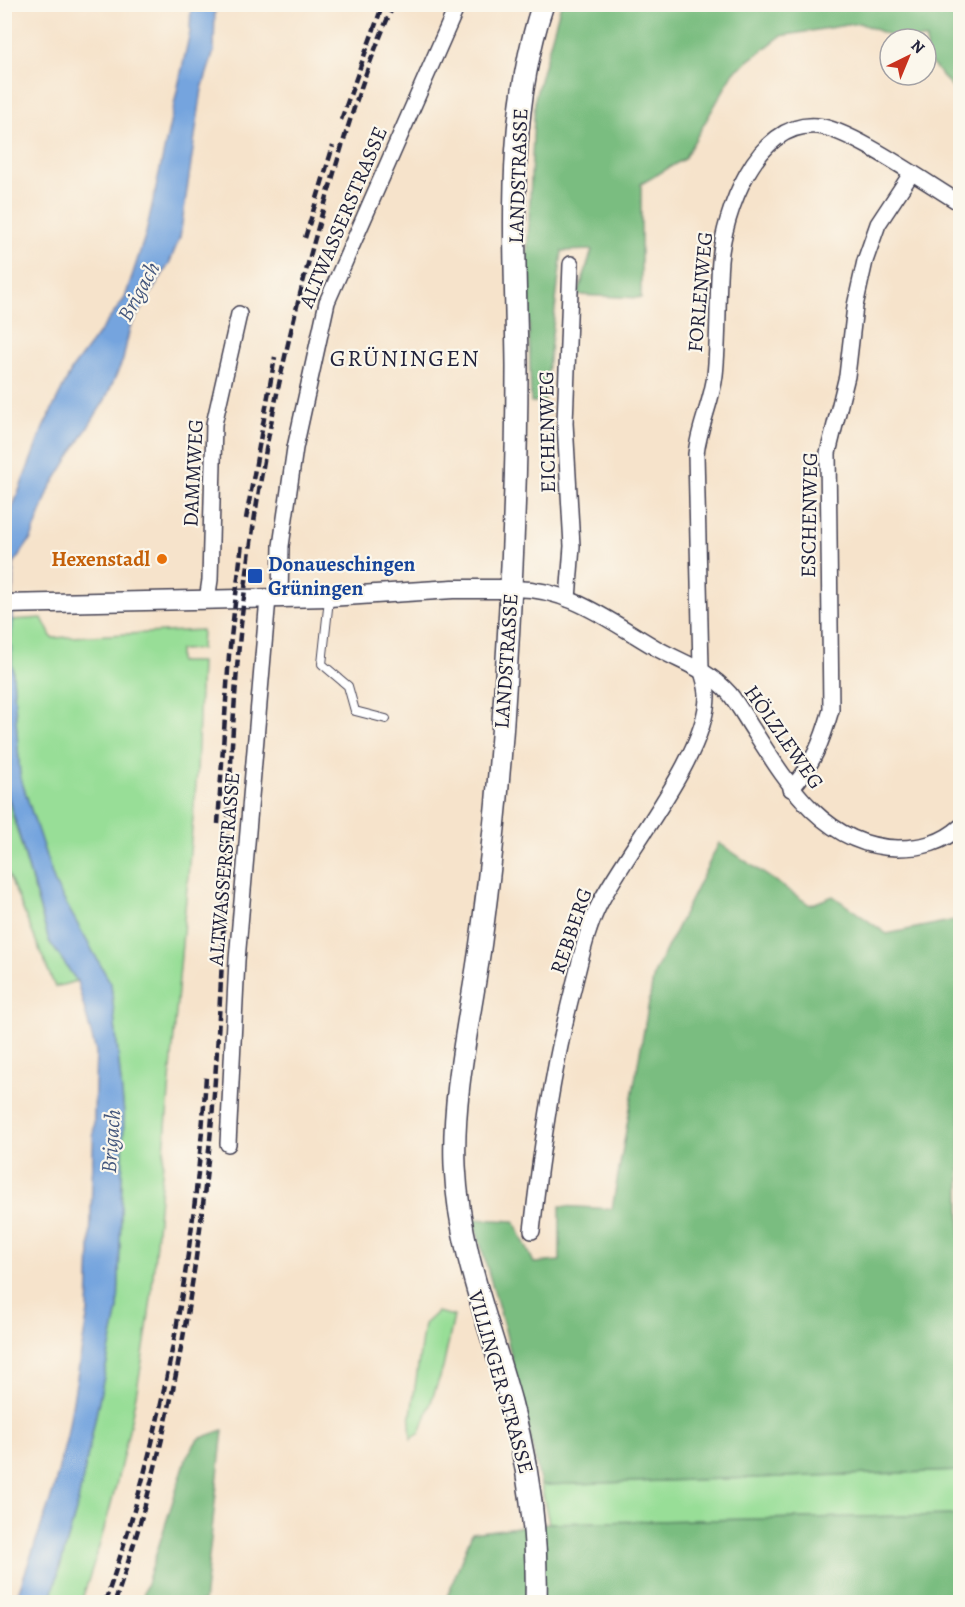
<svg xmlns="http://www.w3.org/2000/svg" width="965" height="1607" font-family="Alegreya,serif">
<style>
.green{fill:#98de97;stroke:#5d8069;stroke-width:1.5}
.forest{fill:#7abd80;stroke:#4e705e;stroke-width:1.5}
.water{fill:#75a4de;stroke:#4c638c;stroke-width:1.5}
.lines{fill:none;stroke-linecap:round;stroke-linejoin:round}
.service-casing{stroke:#423f51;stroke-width:10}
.minor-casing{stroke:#423f51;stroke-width:18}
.tertiary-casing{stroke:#423f51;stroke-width:21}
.secondary-casing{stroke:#423f51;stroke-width:24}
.service{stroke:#fff;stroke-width:8}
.minor{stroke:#fff;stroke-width:15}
.tertiary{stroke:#fff;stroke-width:18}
.secondary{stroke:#fff;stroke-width:21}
.rail{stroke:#22223b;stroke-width:4.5;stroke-dasharray:9 4.5;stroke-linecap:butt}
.food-dot{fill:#e8710a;stroke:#fbf7ec;stroke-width:2}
.transit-dot{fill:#1a4fb4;stroke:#fbf7ec;stroke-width:2}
.labels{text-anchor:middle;stroke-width:4.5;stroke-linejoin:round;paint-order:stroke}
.street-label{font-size:21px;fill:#22223b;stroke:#fbf7ec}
.food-label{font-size:21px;font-weight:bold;fill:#c56008;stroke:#fbf7ec;text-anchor:end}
.transit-label{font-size:21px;font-weight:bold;fill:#164399;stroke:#fbf7ec;text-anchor:start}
.water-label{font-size:22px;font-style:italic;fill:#43567c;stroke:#fbf7ec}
.quarter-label{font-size:24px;letter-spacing:1.5px;fill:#22223b;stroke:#fbf7ec}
</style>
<rect width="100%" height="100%" fill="#fbf7ec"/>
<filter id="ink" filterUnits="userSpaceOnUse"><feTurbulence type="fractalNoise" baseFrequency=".0167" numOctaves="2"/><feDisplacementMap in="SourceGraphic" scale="12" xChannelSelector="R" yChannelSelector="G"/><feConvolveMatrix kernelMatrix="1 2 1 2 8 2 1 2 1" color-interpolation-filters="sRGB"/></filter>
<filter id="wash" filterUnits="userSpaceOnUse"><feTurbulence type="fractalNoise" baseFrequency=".008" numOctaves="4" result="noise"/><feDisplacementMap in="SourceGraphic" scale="24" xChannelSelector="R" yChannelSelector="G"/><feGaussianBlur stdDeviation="1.35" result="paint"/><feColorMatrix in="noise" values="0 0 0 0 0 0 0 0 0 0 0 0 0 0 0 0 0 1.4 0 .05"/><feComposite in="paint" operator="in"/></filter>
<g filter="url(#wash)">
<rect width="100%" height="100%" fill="#f6e3cb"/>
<g class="green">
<path d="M 42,618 L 52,638 L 202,630 L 201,649 L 179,650 L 179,662 L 201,662 L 197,772 L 151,1299 C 138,1403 115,1504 81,1602 L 50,1602 L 76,1511 L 118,1309 L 124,1114 L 111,984 L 55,884 L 20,776 L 11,646 L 12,620 Z"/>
<path d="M 4,785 L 49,941 L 77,981 L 55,987 L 5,866 Z"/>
<path d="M 437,1312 L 454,1316 L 443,1368 L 420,1433 L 411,1439 L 410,1422 L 424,1324 Z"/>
<path d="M 960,1471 L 960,1515 L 549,1523 L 541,1485 Z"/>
</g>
<g class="forest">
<path d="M 561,4 L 960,5 L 960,97 L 926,57 L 926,39 L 899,39 L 859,23 L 781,36 L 734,72 L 684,159 L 641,184 L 641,298 L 578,295 L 592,250 L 562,251 L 544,402 L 531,402 L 527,258 L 535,98 Z"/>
<path d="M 719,843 L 810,905 L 833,896 L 887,934 L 960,919 L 960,1471 L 541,1485 L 505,1329 L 473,1219 L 514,1221 L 534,1263 L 560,1261 L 560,1206 L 612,1209 L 654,974 Z"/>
<path d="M 223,1430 L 204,1602 L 141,1602 L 187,1456 L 198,1439 Z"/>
<path d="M 960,1515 L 960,1602 L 445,1602 L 472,1533 L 549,1523 Z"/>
</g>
<path class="water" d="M 191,5 L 215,5 L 214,51 L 202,89 L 180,237 L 169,264 L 130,327 L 123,360 L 105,400 L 50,488 L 31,539 L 14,563 L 11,646 L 20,776 L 55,884 L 111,984 L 124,1114 L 118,1309 L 76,1511 L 50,1602 L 15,1602 L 53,1492 L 67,1436 L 88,1312 L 96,1052 L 77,981 L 49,941 L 5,785 L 4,530 L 43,428 L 72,369 L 125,298 L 146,233 L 190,32 Z"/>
</g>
<g filter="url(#ink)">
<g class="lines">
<defs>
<path id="service" d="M 329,599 L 322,664 L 348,686 L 355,711 L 386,719"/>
<g id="minor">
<path d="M 511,589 C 566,586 611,622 656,648 C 683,663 707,669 729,693 C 738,704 746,719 754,731 C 788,785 826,847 898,848 C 922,848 942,843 960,827"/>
<path d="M 280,598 L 281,546 L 295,448 L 327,302 L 458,4"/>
<path d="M 568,599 L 572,546 L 565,423 L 571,264"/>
<path d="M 207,600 L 210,580 L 214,424 L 239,314"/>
<path d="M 791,789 C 813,765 822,741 831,710 L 828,453 L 847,376 L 855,306 L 865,261 L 878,224 L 911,174"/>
<path d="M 228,1144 L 237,960 L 268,598"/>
<path d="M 532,1231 C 541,1148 553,1066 574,985 C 581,958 587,928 600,903 C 628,848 708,754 707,695 C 707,686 703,676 701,668 L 696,454 C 699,426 712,402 715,375 C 719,337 717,299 720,261 C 724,213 756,121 817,126 C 851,129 928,184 960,203"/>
</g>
<path id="tertiary" d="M 4,604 L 329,597 L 453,589 L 511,589"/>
<path id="secondary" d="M 536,1602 C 538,1534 529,1468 511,1402 C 489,1322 459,1251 455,1166 C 452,1091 471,1016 481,941 C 492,858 500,774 505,691 C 512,583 517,475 517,367 C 516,246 504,121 543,4"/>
</defs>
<use href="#service" class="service-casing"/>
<use href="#minor" class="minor-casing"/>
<use href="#tertiary" class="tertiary-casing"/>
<use href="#secondary" class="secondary-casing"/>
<use href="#service" class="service"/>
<use href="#minor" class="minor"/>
<use href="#tertiary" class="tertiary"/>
<use href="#secondary" class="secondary"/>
<g class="rail">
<path d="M 341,120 L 383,4"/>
<path d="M 305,238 L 333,146"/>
<path d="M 246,519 L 275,357"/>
<path d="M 218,824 L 229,655 L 242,543"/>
<path d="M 105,1602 C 164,1433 195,1254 206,1076"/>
<path d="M 115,1602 C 170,1442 199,1274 213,1106 C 225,956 226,805 238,656 C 252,498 283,342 329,190 C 347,127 367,64 394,4"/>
</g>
</g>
</g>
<circle class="food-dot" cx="162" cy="559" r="6"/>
<rect class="transit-dot" x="247" y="568" width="16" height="16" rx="3"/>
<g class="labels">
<g class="street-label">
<text transform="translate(518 176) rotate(-88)" y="7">LANDSTRASSE</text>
<text transform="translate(343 217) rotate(-67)" y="7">ALTWASSERSTRASSE</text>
<text transform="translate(700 292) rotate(-85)" y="7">FORLENWEG</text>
<text transform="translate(547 432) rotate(-91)" y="7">EICHENWEG</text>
<text transform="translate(193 473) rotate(-87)" y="7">DAMMWEG</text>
<text transform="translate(809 515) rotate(-89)" y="7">ESCHENWEG</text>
<text transform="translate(506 661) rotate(-86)" y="7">LANDSTRASSE</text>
<text transform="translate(784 737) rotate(55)" y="7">HÖLZLEWEG</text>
<text transform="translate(224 869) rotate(-85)" y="7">ALTWASSERSTRASSE</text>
<text transform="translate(571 931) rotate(-71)" y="7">REBBERG</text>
<text transform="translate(501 1382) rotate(74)" y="7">VILLINGER STRASSE</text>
</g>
<g class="food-label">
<text x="150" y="566">Hexenstadl</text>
</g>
<g class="transit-label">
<text x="268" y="571">Donaueschingen<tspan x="268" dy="24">Grüningen</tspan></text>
</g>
<g class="water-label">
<text transform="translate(138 291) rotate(-61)" y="8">Brigach</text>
<text transform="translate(110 1141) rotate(-86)" y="8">Brigach</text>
</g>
<g class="quarter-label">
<text x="405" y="366">GRÜNINGEN</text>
</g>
</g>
<rect width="965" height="1607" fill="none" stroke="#fbf7ec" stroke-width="24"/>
<g transform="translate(908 57) rotate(43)"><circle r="28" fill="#fbf7ec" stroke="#a4a2a5" stroke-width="1.5"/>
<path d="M0-4.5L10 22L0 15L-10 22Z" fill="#c8321e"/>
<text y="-9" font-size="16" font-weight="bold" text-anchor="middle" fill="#22223b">N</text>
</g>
</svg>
